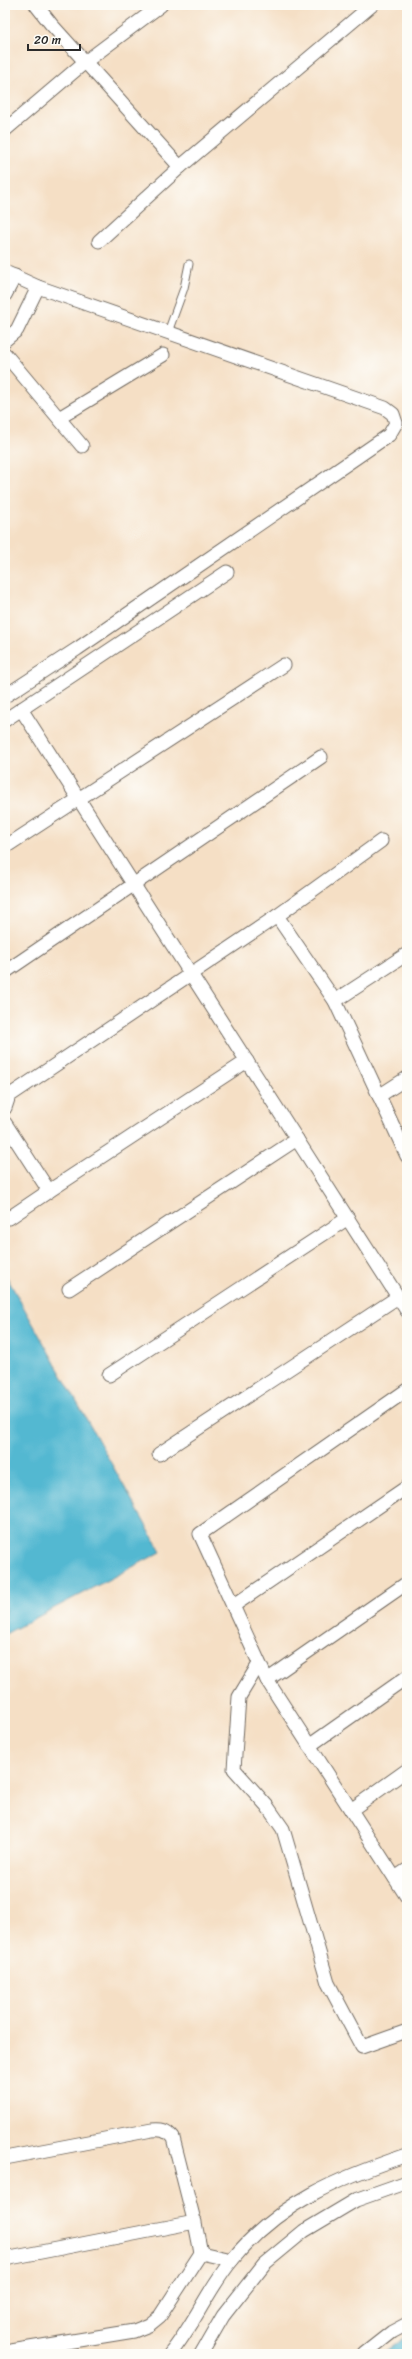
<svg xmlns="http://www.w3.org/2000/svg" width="412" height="2359" font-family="Sriracha,sans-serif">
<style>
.water{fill:#53b8d1;stroke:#3f727e}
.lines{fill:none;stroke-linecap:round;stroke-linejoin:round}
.service-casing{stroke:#726a61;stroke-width:9}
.minor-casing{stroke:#726a61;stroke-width:15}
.service{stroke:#fff;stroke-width:7}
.minor{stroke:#fff;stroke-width:13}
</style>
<rect width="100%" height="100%" fill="#fdfcf7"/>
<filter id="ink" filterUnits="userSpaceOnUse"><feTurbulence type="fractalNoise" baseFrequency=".025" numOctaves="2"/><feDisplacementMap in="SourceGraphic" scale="8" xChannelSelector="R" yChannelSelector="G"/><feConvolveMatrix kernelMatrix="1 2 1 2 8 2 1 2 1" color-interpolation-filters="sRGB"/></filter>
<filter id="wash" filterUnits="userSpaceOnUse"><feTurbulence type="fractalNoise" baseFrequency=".012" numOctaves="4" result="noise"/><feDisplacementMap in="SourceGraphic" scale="16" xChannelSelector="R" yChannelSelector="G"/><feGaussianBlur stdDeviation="0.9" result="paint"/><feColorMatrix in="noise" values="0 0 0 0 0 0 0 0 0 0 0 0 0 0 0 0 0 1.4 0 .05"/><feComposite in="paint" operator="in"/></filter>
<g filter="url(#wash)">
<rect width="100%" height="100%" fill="#f5dfc5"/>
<g class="water">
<path d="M 5,1274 L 161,1552 L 5,1634 Z"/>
<path d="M 407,2336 L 407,2354 L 383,2354 Z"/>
</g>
</g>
<g filter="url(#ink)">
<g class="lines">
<defs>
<path id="service" d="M 168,332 L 184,288 L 189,264"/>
<g id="minor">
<path d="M 36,5 L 51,24 L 180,167"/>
<path d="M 5,130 L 85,62 L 161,5"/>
<path d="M 99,241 L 180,167 L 372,5"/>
<path d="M 5,272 L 38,287 L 385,408 L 393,414 L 396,423 L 389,435 L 77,649 L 5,696"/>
<path d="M 5,295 L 15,276"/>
<path d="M 5,340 L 17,330 L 38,287"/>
<path d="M 5,354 L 82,446"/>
<path d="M 59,418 L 163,355"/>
<path d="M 21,709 L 407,1311"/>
<path d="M 5,720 L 227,572"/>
<path d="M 5,847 L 284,665"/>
<path d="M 277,916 L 335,1001 L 407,1156"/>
<path d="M 5,972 L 321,757"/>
<path d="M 335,1001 L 407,954"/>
<path d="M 379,1096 L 407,1078"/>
<path d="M 5,1108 L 9,1096 L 277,916 L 381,841"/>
<path d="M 5,1123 L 49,1191 L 247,1061"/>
<path d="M 9,1218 L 49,1191"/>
<path d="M 69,1289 L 297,1139"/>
<path d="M 109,1375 L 348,1218"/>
<path d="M 407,1390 L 200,1534 L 267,1680 L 407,1897"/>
<path d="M 159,1454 L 398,1297"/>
<path d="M 233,1606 L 407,1487"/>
<path d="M 259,1664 L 239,1697 L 234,1769 L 267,1806 L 283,1829 L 328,1983 L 362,2047 L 407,2031"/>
<path d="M 267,1680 L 407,1583"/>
<path d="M 309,1746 L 407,1677"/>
<path d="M 351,1810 L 407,1770"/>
<path d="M 395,1878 L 407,1870"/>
<path d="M 5,2158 L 152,2130 C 162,2129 166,2130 173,2138 L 196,2228 L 201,2253"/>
<path d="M 5,2259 L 195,2222"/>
<path d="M 5,2352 L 134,2331 L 149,2325 L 160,2316 L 201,2253 L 232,2260"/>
<path d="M 170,2354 C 194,2325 208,2289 232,2260 C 279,2202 339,2178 407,2155"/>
<path d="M 201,2354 L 223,2316 L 264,2264 L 304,2231 L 356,2200 L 407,2182"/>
<path d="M 364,2354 L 392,2332 L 407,2324"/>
</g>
</defs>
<use href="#service" class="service-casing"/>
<use href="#minor" class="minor-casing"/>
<use href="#service" class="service"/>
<use href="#minor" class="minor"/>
</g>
</g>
<rect width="412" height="2359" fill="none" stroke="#fdfcf7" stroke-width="20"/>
<path d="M28 44v6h52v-6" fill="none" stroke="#2b2b2b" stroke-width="2"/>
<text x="34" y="44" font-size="12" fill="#2b2b2b" stroke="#fdfcf7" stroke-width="3" paint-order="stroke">20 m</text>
</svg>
